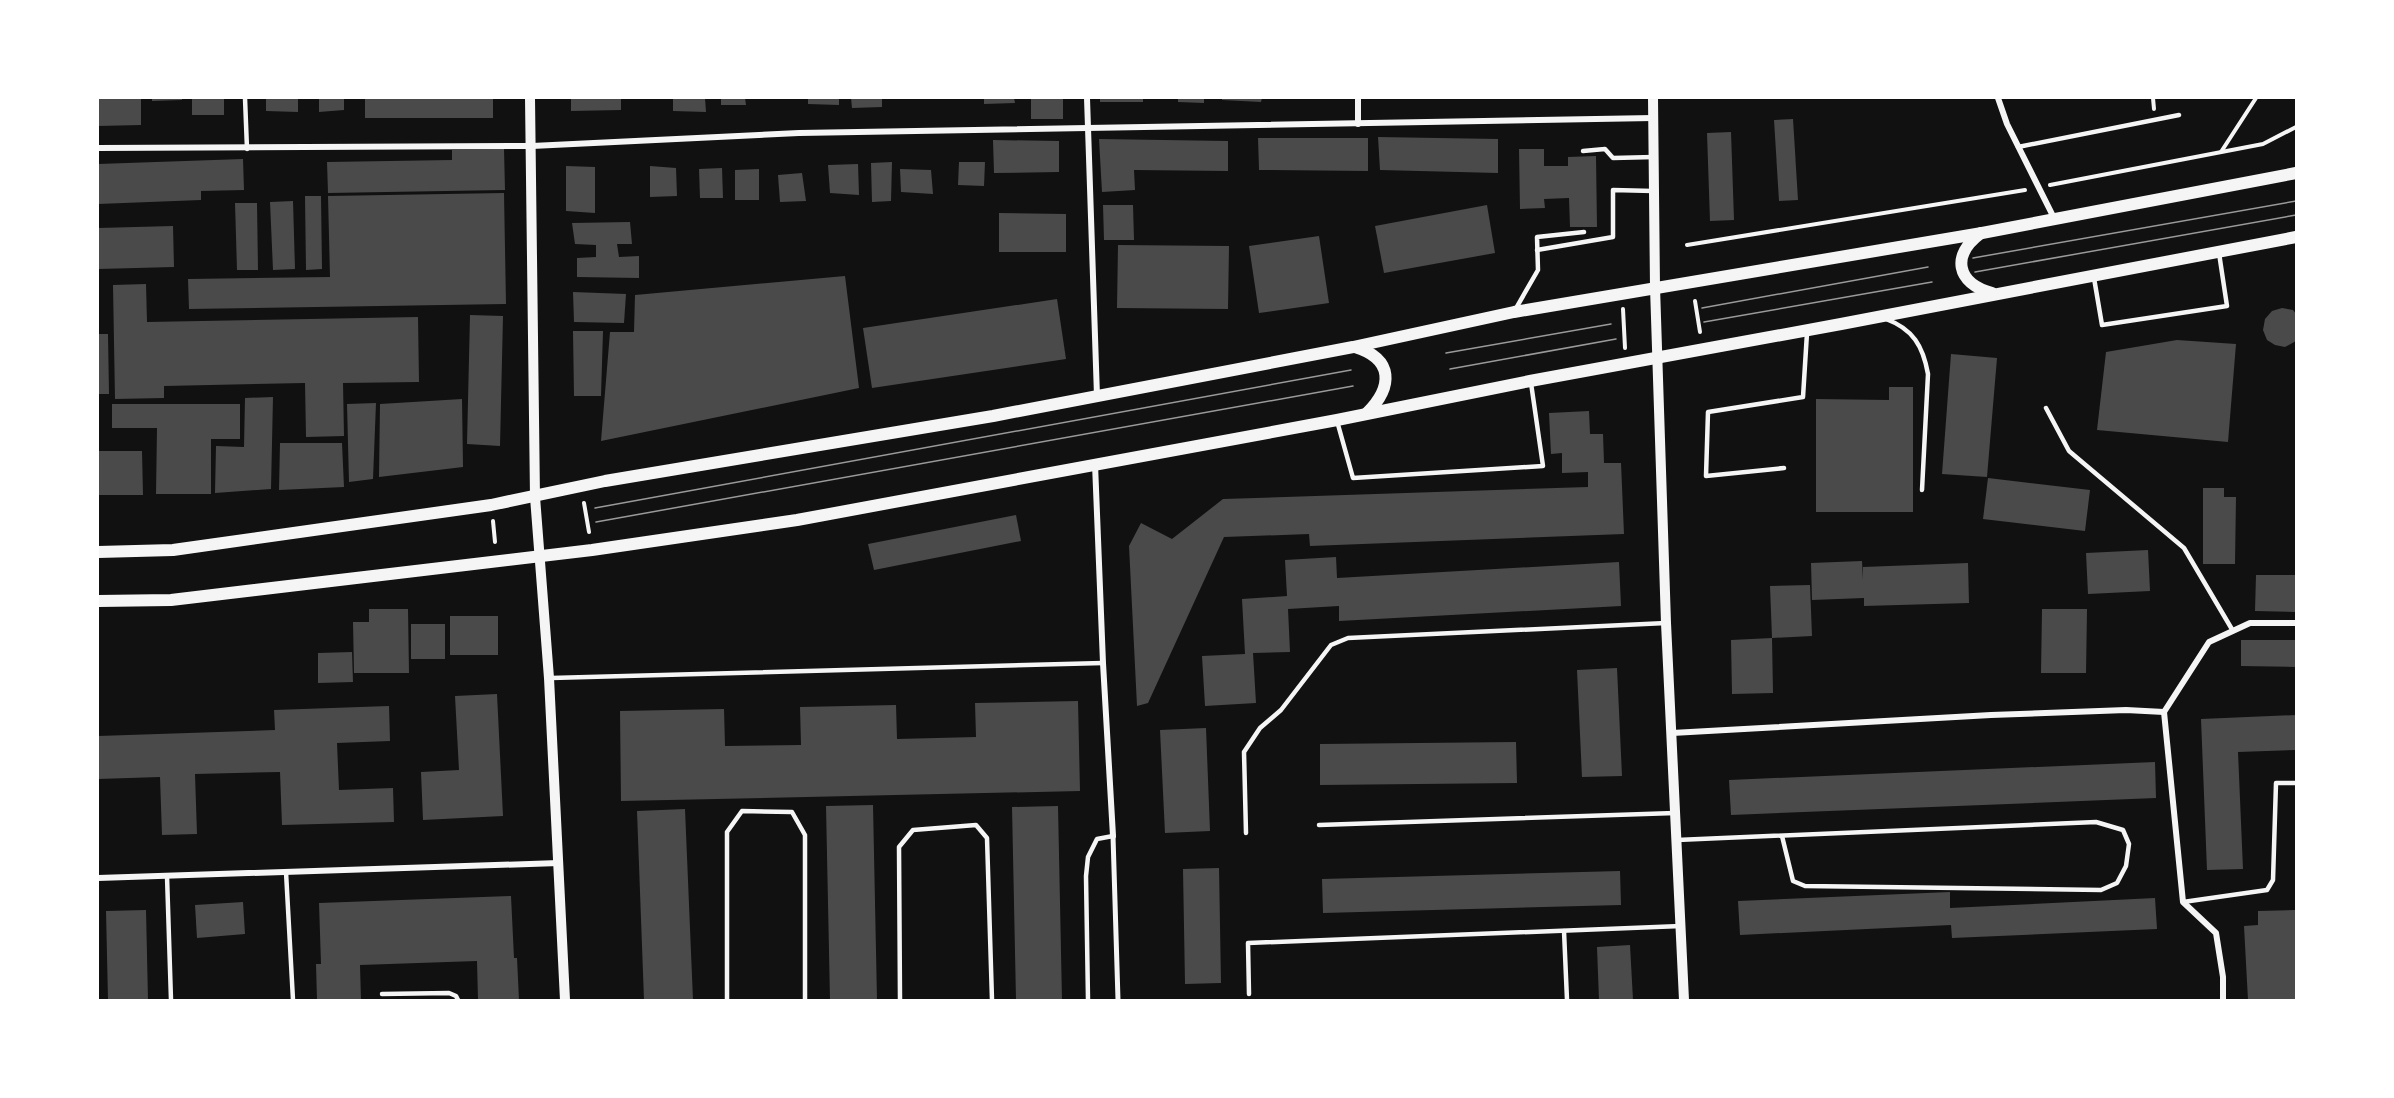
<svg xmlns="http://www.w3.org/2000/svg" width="2394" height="1098" font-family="'DM Sans',sans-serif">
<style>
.building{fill:#4a4a4a}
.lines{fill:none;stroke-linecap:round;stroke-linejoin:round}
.path{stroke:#f5f5f5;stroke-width:4}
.service{stroke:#f5f5f5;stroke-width:4.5}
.pedestrian{stroke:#f5f5f5;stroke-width:5}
.minor{stroke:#f5f5f5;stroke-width:6}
.tertiary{stroke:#f5f5f5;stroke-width:10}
.secondary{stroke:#f5f5f5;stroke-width:12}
.tram{stroke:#9a9a9a;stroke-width:1.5}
</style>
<rect width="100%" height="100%" fill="#111"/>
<g class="building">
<path d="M 98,98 L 141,98 L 141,125 L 98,126 Z"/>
<path d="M 152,98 L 182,98 L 182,100 L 152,101 Z"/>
<rect x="192" y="98" width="32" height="17"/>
<path d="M 266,98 L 298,98 L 298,112 L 266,111 Z"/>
<path d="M 319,98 L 344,98 L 344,110 L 319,112 Z"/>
<rect x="365" y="98" width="128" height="20"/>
<path d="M 571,98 L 621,98 L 621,110 L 571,111 Z"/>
<path d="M 673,98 L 705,98 L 706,112 L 673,111 Z"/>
<path d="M 721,98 L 745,98 L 746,105 L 721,105 Z"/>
<path d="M 808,98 L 839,98 L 839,105 L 808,104 Z"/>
<path d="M 851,98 L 882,98 L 882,107 L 852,108 Z"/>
<path d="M 984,98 L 1014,98 L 1015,103 L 984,104 Z"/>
<rect x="1031" y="98" width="32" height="21"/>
<rect x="1100" y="98" width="43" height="4"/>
<path d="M 1178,98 L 1204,98 L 1204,103 L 1178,102 Z"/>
<path d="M 1222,98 L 1262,98 L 1261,102 L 1222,100 Z"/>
<path d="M 1793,119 L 1798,200 L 1779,201 L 1774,120 Z"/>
<path d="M 1731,132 L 1734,220 L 1710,221 L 1707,133 Z"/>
<path d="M 1378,137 L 1498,139 L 1498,173 L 1380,170 Z"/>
<path d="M 1258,138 L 1368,138 L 1368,171 L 1259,170 Z"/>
<path d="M 1099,139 L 1228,141 L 1228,171 L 1134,170 L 1135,190 L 1102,192 Z"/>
<path d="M 993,140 L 1059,141 L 1059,172 L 994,173 Z"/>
<path d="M 504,149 L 505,190 L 328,193 L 327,162 L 452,160 L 452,150 Z"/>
<path d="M 1519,149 L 1544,149 L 1544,166 L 1568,166 L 1568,157 L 1596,156 L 1597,227 L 1570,227 L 1569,198 L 1544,199 L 1545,208 L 1520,209 Z"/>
<path d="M 243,159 L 244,190 L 201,191 L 201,200 L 98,204 L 98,164 Z"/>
<path d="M 892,162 L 891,201 L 872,202 L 871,163 Z"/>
<path d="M 959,162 L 985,162 L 984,186 L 958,185 Z"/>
<path d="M 858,164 L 859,195 L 830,193 L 828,165 Z"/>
<path d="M 566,166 L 595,167 L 595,213 L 566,211 Z"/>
<path d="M 650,166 L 676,168 L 677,196 L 650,197 Z"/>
<path d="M 722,168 L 723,198 L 700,198 L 699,169 Z"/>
<path d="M 759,169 L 759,200 L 735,200 L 735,170 Z"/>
<path d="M 900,169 L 931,170 L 933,194 L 901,192 Z"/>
<path d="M 802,173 L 806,201 L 780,202 L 778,175 Z"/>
<path d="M 504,193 L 506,304 L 189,309 L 188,279 L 330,277 L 328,196 Z"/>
<path d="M 305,196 L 321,196 L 322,269 L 306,270 Z"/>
<path d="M 293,201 L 295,269 L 273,270 L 270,202 Z"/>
<path d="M 235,203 L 257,203 L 258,270 L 237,270 Z"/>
<path d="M 1103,205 L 1133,205 L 1134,240 L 1104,240 Z"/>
<path d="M 1487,205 L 1495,253 L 1384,273 L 1375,226 Z"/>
<path d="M 999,213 L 1066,214 L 1066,252 L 999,252 Z"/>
<path d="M 630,222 L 632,244 L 617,244 L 619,257 L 639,256 L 639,278 L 577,277 L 577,258 L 596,257 L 596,245 L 575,244 L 572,223 Z"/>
<path d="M 173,226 L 174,267 L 98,269 L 98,228 Z"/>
<path d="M 1319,236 L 1329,303 L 1259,313 L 1249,246 Z"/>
<path d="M 1118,245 L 1229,246 L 1228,309 L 1117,308 Z"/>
<path d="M 845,276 L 859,388 L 601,441 L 610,332 L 634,332 L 635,295 Z"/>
<path d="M 146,284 L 147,322 L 418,317 L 419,382 L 343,383 L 344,436 L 306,437 L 305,383 L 164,386 L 164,398 L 115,399 L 113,285 Z"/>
<path d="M 573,292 L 626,294 L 624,323 L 574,322 Z"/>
<path d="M 1057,299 L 1066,359 L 872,388 L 863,328 Z"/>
<path d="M 2282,308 L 2293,310 L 2296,314 L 2296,341 L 2285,347 L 2275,345 L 2267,340 L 2263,330 L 2265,319 L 2272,311 Z"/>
<path d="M 470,315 L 503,316 L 500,446 L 467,444 Z"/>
<path d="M 573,331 L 603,331 L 601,396 L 574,396 Z"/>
<path d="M 98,334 L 108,334 L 109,394 L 98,394 Z"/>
<path d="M 2177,340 L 2236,344 L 2228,442 L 2097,430 L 2106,352 Z"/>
<path d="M 1951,354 L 1997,358 L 1987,477 L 1942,474 Z"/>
<path d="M 1889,387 L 1913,387 L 1913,512 L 1816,512 L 1816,399 L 1889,400 Z"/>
<path d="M 273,397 L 271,489 L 215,493 L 216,446 L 244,447 L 245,398 Z"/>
<path d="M 462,399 L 463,467 L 379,477 L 380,404 Z"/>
<path d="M 376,403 L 373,479 L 349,482 L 347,404 Z"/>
<path d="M 112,404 L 240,404 L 240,439 L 211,439 L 211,494 L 156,494 L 157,428 L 112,428 Z"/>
<path d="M 1589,411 L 1590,434 L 1603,434 L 1604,463 L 1621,463 L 1624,534 L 1310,546 L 1309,534 L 1224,537 L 1148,703 L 1137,706 L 1129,546 L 1141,523 L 1172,539 L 1223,499 L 1588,487 L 1588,472 L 1562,473 L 1562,453 L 1551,454 L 1549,413 Z"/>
<path d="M 280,443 L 342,443 L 344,487 L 279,490 Z"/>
<path d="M 98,451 L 142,451 L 143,495 L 98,495 Z"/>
<path d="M 1988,478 L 2090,490 L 2085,531 L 1983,519 Z"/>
<path d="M 2203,488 L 2224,488 L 2224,497 L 2236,497 L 2235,564 L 2203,564 Z"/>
<path d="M 1016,515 L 1021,541 L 874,570 L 868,544 Z"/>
<path d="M 2148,550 L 2150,591 L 2088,594 L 2086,553 Z"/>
<path d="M 1336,557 L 1337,578 L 1619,562 L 1621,606 L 1339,621 L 1339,606 L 1288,609 L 1290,652 L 1253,653 L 1256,703 L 1205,706 L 1202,656 L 1245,654 L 1242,599 L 1287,596 L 1285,560 Z"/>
<path d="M 1862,561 L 1863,580 L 1863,567 L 1968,563 L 1969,603 L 1864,606 L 1864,598 L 1812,600 L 1811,563 Z"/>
<path d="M 2256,575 L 2296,575 L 2296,612 L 2255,611 Z"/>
<path d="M 1810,585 L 1812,636 L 1772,638 L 1770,586 Z"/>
<path d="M 369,609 L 408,609 L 409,673 L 354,673 L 353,622 L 369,622 Z"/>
<path d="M 2042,609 L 2087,609 L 2086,673 L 2041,673 Z"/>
<rect x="450" y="616" width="48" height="39"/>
<rect x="411" y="624" width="34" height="35"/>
<path d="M 1772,638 L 1773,693 L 1732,694 L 1731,640 Z"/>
<path d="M 2241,640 L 2296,640 L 2296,667 L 2241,666 Z"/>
<path d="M 352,652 L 353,682 L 318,683 L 318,653 Z"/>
<path d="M 1617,668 L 1622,776 L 1582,777 L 1577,670 Z"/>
<path d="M 497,694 L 503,816 L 423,820 L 421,772 L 459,770 L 455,696 Z"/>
<path d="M 1078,701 L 1080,791 L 621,801 L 620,711 L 724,709 L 725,746 L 801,745 L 800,707 L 896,705 L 897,739 L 976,737 L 975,703 Z"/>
<path d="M 389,706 L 390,741 L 337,743 L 339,790 L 393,788 L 394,822 L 282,825 L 280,772 L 195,774 L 197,834 L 162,835 L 160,777 L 98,779 L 98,736 L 275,730 L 274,710 Z"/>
<path d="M 2296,715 L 2296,750 L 2238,752 L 2243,869 L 2207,870 L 2201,719 Z"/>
<path d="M 1206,728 L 1210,831 L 1165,833 L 1160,730 Z"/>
<path d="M 1516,742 L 1517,783 L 1320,785 L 1320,744 Z"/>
<path d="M 2155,762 L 2156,798 L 1731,815 L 1729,780 Z"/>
<path d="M 873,805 L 877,1000 L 830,1000 L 826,806 Z"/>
<path d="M 1058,806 L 1062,1000 L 1016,1000 L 1012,807 Z"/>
<path d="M 685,809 L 693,1000 L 644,1000 L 637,811 Z"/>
<path d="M 1219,868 L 1221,983 L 1185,984 L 1183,869 Z"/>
<path d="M 1620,871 L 1621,905 L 1323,913 L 1322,879 Z"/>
<path d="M 1950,892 L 1950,908 L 2155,898 L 2157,929 L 1952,938 L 1951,925 L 1740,935 L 1738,901 Z"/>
<path d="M 511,896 L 514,958 L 517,958 L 519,1000 L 478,1000 L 477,961 L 360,965 L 361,1000 L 317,1000 L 316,964 L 321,964 L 319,903 Z"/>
<path d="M 243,902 L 245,934 L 197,938 L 195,905 Z"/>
<path d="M 146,910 L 148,1000 L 108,1000 L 106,911 Z"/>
<path d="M 2295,910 L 2296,1000 L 2248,1000 L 2244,926 L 2258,925 L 2258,911 Z"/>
<path d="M 1630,945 L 1633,1000 L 1599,1000 L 1597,947 Z"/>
</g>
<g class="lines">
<g class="path">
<path d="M 2153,98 L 2154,109"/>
<path d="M 2221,152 L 2256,98"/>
<path d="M 2050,185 L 2263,144 L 2296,127"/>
<path d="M 1687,245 L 2025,190"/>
<path d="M 1695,301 L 1700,332"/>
<path d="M 1623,309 L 1625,348"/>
<path d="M 584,503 L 589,532"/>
<path d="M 493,521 L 495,542"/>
</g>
<g class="service">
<path d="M 245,98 L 247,149"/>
<path d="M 2018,147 L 2179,115"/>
<path d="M 1583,151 L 1605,149 L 1613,158 L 1654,157"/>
<path d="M 1537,250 L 1613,237 L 1613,190 L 1653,191"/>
<path d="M 2094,278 L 2102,325 L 2227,306 L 2219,253"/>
<path d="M 1515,310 L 1538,270 L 1537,237 L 1584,232"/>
<path d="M 1886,319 C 1913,329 1923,346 1928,374 L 1922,490"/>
<path d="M 2046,408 L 2069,451 L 2184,548 L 2233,631"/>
<path d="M 1337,421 L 1353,478 L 1543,466 L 1531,383"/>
<path d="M 1784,468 L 1706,476 L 1708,412 L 1803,397 L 1807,333"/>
<path d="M 551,678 L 1103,663"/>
<path d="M 1319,825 L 1675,813"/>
<path d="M 1246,833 L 1244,752 L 1260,728 L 1281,710 L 1331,645 L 1348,638 L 1666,623"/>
<path d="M 1677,840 L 2096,822 L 2123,830 L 2129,844 L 2126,866 L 2117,883 L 2101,890 L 1805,886 L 1793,881 L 1782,836"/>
<path d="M 286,872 L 293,1000"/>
<path d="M 167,876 L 171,1000"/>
<path d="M 2183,902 L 2267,890 L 2273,880 L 2276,783 L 2296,783"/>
<path d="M 1564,931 L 1567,1000"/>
<path d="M 382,994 L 449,993 L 456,996 L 458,1000"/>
<path d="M 1249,994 L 1248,943 L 1681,926"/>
<path d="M 727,1000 L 727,832 L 742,811 L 792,812 L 805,835 L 805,1000"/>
<path d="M 900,1000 L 899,847 L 913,830 L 976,825 L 987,838 L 992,1000"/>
<path d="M 1088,1000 L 1086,876 L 1088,857 L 1097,839 L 1113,836"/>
</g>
<path class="pedestrian" d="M 1113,836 L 1118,1000"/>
<g class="minor">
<path d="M 1087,98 L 1097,396"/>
<path d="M 1358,98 L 1358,124"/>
<path d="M 1998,98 L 2007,124 L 2054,218"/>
<path d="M 98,148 L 532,146 L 799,133 L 1653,118"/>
<path d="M 1095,464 L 1103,663 L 1113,836"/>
<path d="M 2164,712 L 2183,902 L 2216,933 L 2223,977 L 2223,1000"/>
<path d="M 2164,712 L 2209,642 L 2250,623 L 2296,623"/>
<path d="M 1672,733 L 1991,715 L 2126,710 L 2164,712"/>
<path d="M 98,878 L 559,863"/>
</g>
<g class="tertiary">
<path d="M 530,98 L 535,497 L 549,678 L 565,1000"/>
<path d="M 1653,98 L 1655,287 L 1666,623 L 1684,1000"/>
</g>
<g class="secondary">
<path d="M 1981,233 C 1951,255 1956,283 1992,293"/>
<path d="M 1355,347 C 1394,359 1393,387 1367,413"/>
<path d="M 98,552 L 173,550 L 491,505 L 605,481 L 993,416 L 1353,347 L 1514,312 L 1982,233 L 2296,173"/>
<path d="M 98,601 L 171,600 L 592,550 L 797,520 L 1337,420 L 1530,381 L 1841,324 L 2296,237"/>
</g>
<g class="tram">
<path d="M 1973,258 L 2296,201"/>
<path d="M 1975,272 L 2296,215"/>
<path d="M 1702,308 L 1928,267"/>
<path d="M 1704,322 L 1932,282"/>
<path d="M 1446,353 L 1611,324"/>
<path d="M 1450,369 L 1616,339"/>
<path d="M 595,508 L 1351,370"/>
<path d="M 596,522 L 1353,386"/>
</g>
</g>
<rect width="2394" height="1098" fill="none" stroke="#ffffff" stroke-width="198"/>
</svg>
